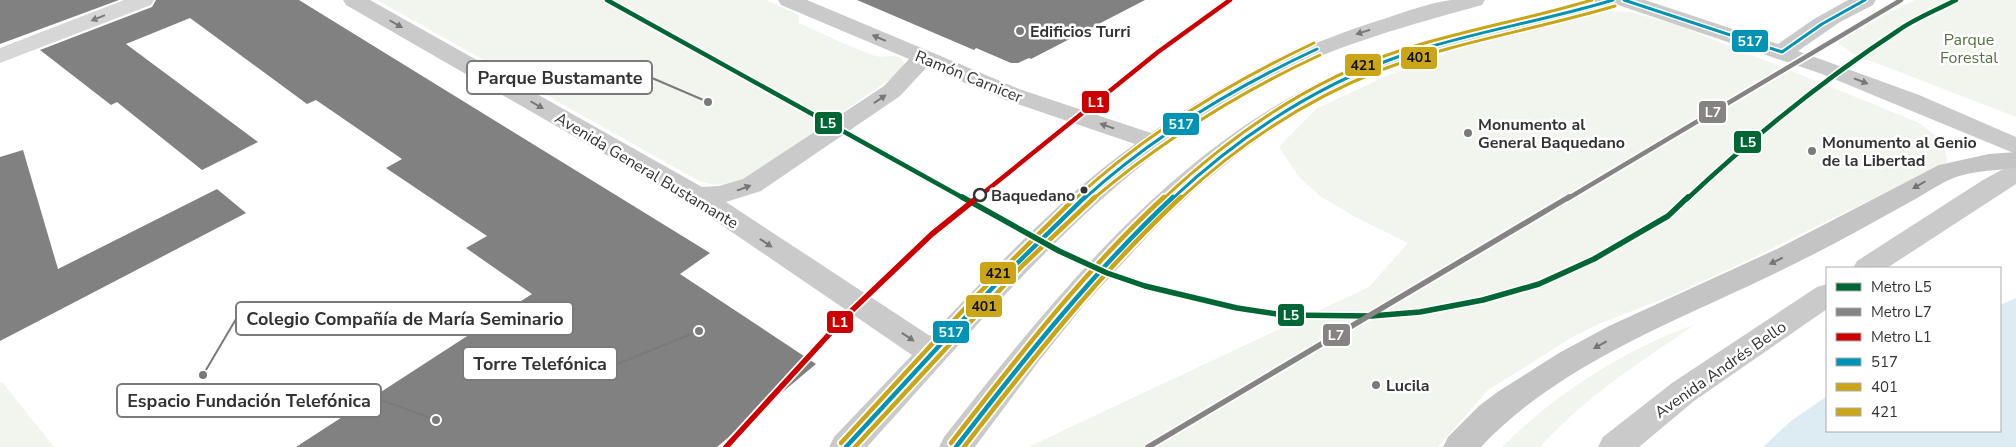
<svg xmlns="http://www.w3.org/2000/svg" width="2016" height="447" font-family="'Nunito Sans',sans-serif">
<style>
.green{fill:#f1f5ed}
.water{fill:#ddebf3}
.building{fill:#818181}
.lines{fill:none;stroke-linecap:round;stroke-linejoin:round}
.minor{fill:#d7d7d7;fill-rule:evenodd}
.major{fill:#cacaca;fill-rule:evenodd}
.highway{fill:#c4c4c4;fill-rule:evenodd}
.bus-1-far1-casing{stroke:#fff;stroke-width:6}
.bus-1-casing{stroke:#fff;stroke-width:8}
.bus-2-far1-casing{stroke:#fff;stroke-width:6}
.bus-2-casing{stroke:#fff;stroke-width:8}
.bus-3-far1-casing{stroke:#fff;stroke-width:6}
.bus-3-casing{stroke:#fff;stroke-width:8}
.bus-1-far1{stroke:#0093b3;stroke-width:3}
.bus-1{stroke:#0093b3;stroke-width:4.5}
.bus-2-far1{stroke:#caa616;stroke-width:3}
.bus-2{stroke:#caa616;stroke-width:4.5}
.bus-3-far1{stroke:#caa616;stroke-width:3}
.bus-3{stroke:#caa616;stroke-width:4.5}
.metro-1-far1-casing{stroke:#fff;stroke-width:8}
.metro-1-casing{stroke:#fff;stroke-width:9}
.metro-2-far1-casing{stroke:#fff;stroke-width:8}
.metro-2-casing{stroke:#fff;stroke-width:9}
.metro-3-far1-casing{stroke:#fff;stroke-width:8}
.metro-3-casing{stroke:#fff;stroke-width:9}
.metro-1-far1{stroke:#063;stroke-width:4.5}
.metro-1{stroke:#063;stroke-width:5.5}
.metro-2-far1{stroke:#868383;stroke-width:4.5}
.metro-2{stroke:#868383;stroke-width:5.5}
.metro-3-far1{stroke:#c00;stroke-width:4.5}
.metro-3{stroke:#c00;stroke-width:5.5}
.oneway{fill:#7d7d7d}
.oneway2{fill:#777}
.oneway3{fill:#747474}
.poi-dot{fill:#7a7a7a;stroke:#fff;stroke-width:2}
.bus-dot{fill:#333;stroke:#fff;stroke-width:2}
.stop-dot{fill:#fff;stroke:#333;stroke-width:2.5}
.labels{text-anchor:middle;stroke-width:5;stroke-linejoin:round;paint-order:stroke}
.poi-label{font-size:16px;font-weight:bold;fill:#333;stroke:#fff;text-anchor:start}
.park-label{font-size:16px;fill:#56703f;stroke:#fff}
.street-label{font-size:16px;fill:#333;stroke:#fff}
.stop-label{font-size:16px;font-weight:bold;fill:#333;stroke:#fff;text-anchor:start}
.leader{fill:none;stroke:#7a7a7a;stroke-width:2}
.callout-dot{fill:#7a7a7a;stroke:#fff;stroke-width:2}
.callout{fill:#fff;stroke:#7a7a7a;stroke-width:2}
.callout-label{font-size:18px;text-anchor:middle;font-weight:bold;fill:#333}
.line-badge{stroke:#fff;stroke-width:2}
.badge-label{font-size:14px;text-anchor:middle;font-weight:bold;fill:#fff}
.pale-badge-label{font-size:14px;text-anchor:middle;font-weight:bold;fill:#111}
</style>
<rect width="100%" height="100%" fill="#fff"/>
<g class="green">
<path d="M 377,0 L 766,0 L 799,15 L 799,23 C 824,34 849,47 875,56 C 886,59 902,50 905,66 L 899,73 L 744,180 C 727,184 715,187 699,181 Z"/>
<path d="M 1915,0 L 2016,0 L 2016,117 L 1853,54 L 1838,43 L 1841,36 Z"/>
<path d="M 1607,11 L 1630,12 L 1678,25 L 1917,122 C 1933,132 1946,141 1947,162 L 1757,256 L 1671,296 L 1601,323 L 1574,336 L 1488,390 L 1438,447 L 1028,447 L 1369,287 L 1408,243 L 1357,218 L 1320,196 L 1298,176 L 1279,147 L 1316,109 L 1384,77 L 1457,49 Z"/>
<path d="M 1696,324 C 1640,362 1585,397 1540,447 L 1502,447 C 1555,394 1625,349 1696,324 Z"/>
<path d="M 2,382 L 54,447 L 0,447 L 0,383 Z"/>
</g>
<path class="water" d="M 2016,298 L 2016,447 L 1763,447 L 1791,421 L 1827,396 L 1827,431 L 2000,431 L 2000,305 Z"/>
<g class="building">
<path d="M 0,0 L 119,0 L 0,44 Z"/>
<path d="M 156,0 L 299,0 L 710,253 L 680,274 L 816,364 L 717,447 L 296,447 L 532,294 L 466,248 L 487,236 L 386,168 L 402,159 L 316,100 L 307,104 L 190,18 L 126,44 L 258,142 L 202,170 L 117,102 L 111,105 L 40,50 L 152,7 Z"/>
<path d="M 857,0 L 1145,0 L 1031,59 L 1029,58 L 1018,63 L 1011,63 L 976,48 L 974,50 Z"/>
<path d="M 23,150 L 58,269 L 217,189 L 246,213 L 0,341 L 0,157 Z"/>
</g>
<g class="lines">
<path class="minor" d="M 124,0 L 154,0 L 151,5 L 0,63 L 0,48 Z"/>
<g class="major">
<path d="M 343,0 L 370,0 L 702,187 L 719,186 L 743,179 L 884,86 L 909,59 L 781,5 L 778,0 L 807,0 L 1019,89 L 1151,133 C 1221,83 1292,49 1374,22 C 1397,15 1427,3 1451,0 C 1461,0 1474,0 1485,0 L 1482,5 C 1406,26 1328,47 1259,85 C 1101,173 987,315 867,447 L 829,447 L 834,437 L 912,355 L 688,202 L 346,5 ZM 927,67 L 1003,99 L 1135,144 C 1059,198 994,269 930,336 L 726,202 L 761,191 L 900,96 Z"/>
<path d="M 1591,0 L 1645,0 L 1778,44 L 1814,19 L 1848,0 L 1876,0 L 1873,5 L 1840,22 L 1798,51 L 1919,95 L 2016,137 L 2016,154 L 1822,74 L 1618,5 L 1562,22 L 1442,51 L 1383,71 L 1333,93 L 1286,120 L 1241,152 L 1199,186 L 1159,224 L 1084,305 L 1039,361 L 975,447 L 939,447 L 944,437 C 1062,288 1185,131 1369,60 C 1441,33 1518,23 1591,0 Z"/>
<path d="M 2016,165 L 2016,184 L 1887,268 L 1853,268 L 1857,261 L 1983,180 L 2007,167 Z"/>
<path d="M 1827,284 L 1827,309 L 1694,401 L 1639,447 L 1598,447 L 1603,437 L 1672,383 L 1817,287 Z"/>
</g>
<path class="highway" d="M 2016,152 L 2016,168 C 1996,170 1975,171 1956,177 C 1940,183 1925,194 1910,202 C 1872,223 1835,244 1796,263 C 1689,317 1565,358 1481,447 L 1443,447 L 1448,437 L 1480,405 L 1499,391 L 1559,353 L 1609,326 L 1777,249 L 1939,165 L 1989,154 Z"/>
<defs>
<g id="bus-1-far1">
<path d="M 1624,0 L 1782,52 L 1822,24 L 1865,0"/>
<path d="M 1084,199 C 1153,136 1233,88 1317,49"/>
<path d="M 1172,199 C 1238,137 1317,85 1403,55 C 1472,32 1544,21 1613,0"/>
</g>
<g id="bus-1">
<path d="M 846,447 L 997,283 L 1085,197"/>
<path d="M 956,447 C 1024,359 1092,273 1173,197"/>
</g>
<g id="bus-2-far1">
<path d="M 1093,199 C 1164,139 1236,94 1320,55"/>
<path d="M 1180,199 C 1238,145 1307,99 1381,70 C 1456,42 1537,29 1615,6"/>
</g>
<g id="bus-2">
<path d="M 855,447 L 1022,266 L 1095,197"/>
<path d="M 964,447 C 1032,359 1100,273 1181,197"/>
</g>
<g id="bus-3-far1">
<path d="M 1075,199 C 1146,133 1227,84 1314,43"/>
<path d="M 1163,199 C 1231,135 1312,79 1402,50 C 1464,30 1529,19 1592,0"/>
</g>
<g id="bus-3">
<path d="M 841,443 L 977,295 L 1076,197"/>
<path d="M 951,443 C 1018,357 1084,271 1164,197"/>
</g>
</defs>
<use href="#bus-1-far1" class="bus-1-far1-casing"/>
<use href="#bus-1" class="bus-1-casing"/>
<use href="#bus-2-far1" class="bus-2-far1-casing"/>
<use href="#bus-2" class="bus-2-casing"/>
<use href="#bus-3-far1" class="bus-3-far1-casing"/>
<use href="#bus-3" class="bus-3-casing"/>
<use href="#bus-1-far1" class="bus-1-far1"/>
<use href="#bus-1" class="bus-1"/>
<use href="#bus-2-far1" class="bus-2-far1"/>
<use href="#bus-2" class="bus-2"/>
<use href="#bus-3-far1" class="bus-3-far1"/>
<use href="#bus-3" class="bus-3"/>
<defs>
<g id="metro-1-far1">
<path d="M 607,0 L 965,199"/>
<path d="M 1687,199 C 1753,137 1823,80 1899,30 C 1916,18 1937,10 1956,0"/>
</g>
<path id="metro-1" d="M 962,197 L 1059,251 L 1107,273 L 1145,286 L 1237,308 L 1284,315 L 1371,316 L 1420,312 L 1483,300 L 1539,284 L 1594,259 L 1668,216 L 1688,197"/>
<path id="metro-2-far1" d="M 1567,199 L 1901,0"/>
<path id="metro-2" d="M 1148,447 L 1569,197"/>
<path id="metro-3-far1" d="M 976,199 L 1158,52 L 1230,0"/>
<path id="metro-3" d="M 726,447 L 845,317 L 932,234 L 978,197"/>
</defs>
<use href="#metro-1-far1" class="metro-1-far1-casing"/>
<use href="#metro-1" class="metro-1-casing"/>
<use href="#metro-2-far1" class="metro-2-far1-casing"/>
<use href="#metro-2" class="metro-2-casing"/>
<use href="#metro-3-far1" class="metro-3-far1-casing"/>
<use href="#metro-3" class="metro-3-casing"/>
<use href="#metro-1-far1" class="metro-1-far1"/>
<use href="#metro-1" class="metro-1"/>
<use href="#metro-2-far1" class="metro-2-far1"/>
<use href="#metro-2" class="metro-2"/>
<use href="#metro-3-far1" class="metro-3-far1"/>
<use href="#metro-3" class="metro-3"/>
</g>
<defs><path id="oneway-solid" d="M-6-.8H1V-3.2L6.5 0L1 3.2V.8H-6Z" transform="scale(1.25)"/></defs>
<use class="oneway" href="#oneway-solid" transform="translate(98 18) rotate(158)"/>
<g class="oneway2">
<use href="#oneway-solid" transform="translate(396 24) rotate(30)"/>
<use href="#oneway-solid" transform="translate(1363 32) rotate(163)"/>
<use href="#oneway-solid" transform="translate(879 38) rotate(-157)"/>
<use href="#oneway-solid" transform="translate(1861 81) rotate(21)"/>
<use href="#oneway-solid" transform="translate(880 99) rotate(-34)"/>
<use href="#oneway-solid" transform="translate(537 105) rotate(30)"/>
<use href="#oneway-solid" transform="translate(1107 126) rotate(-161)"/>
<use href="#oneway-solid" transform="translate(744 188) rotate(-21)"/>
<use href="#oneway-solid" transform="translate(766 243) rotate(34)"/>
<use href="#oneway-solid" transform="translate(908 337) rotate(34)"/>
</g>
<g class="oneway3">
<use href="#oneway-solid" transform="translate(1919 185) rotate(150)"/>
<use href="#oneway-solid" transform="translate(1776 261) rotate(154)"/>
<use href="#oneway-solid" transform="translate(1600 345) rotate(151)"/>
</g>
<g class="poi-dot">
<circle cx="1020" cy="31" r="5"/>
<circle cx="1468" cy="133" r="5"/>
<circle cx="1812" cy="151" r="5"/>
<circle cx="1376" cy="385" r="5"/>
</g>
<circle class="bus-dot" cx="1084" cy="190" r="4.5"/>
<circle class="stop-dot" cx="980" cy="195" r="6"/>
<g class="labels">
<g class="poi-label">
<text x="1030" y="37">Edificios Turri</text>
<text x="1478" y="130">Monumento al<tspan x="1478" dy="18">General Baquedano</tspan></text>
<text x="1822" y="148">Monumento al Genio<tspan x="1822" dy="18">de la Libertad</tspan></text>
<text x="1386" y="391">Lucila</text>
</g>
<g class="park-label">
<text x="1969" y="45">Parque<tspan x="1969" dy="18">Forestal</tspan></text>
</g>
<g class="street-label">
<text transform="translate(969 76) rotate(22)" y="6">Ramón Carnicer</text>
<text transform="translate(647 170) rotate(31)" y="6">Avenida General Bustamante</text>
<text transform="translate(1720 369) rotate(-35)" y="6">Avenida Andrés Bello</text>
</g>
<g class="stop-label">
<text x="991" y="201">Baquedano</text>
</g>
</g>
<path class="leader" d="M708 102L652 78M203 375L236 319M699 331L617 364M436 420L381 400"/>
<g class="callout-dot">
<circle cx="708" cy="102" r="5"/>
<circle cx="203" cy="375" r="5"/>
<circle cx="699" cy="331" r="5"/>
<circle cx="436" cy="420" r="5"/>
</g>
<g class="callout">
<rect x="467" y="61" width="185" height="33" rx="5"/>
<rect x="236" y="302" width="337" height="33" rx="5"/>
<rect x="463" y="347" width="154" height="33" rx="5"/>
<rect x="117" y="384" width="264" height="33" rx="5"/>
</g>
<g class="callout-label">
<text x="560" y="84">Parque Bustamante</text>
<text x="405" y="325">Colegio Compañía de María Seminario</text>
<text x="540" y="370">Torre Telefónica</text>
<text x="249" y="407">Espacio Fundación Telefónica</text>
</g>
<g class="line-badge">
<rect x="1731" y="29" width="38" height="24" rx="5" fill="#0093b3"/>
<rect x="1400" y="46" width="38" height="24" rx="5" fill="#caa616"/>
<rect x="1344" y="53" width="38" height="24" rx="5" fill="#caa616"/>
<rect x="1081" y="90" width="29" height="24" rx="5" fill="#c00"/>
<rect x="1698" y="100" width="29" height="24" rx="5" fill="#868383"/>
<rect x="814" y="111" width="29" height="24" rx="5" fill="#063"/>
<rect x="1162" y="112" width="38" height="24" rx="5" fill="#0093b3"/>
<rect x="1733" y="130" width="29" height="24" rx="5" fill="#063"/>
<rect x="979" y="261" width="38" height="24" rx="5" fill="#caa616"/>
<rect x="965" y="294" width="38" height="24" rx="5" fill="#caa616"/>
<rect x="1277" y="303" width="28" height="24" rx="5" fill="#063"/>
<rect x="826" y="310" width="28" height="24" rx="5" fill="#c00"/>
<rect x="932" y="320" width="38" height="24" rx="5" fill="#0093b3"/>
<rect x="1322" y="323" width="29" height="24" rx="5" fill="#868383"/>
</g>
<g class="badge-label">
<text x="1750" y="46">517</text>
<text x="1096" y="107">L1</text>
<text x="1713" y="117">L7</text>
<text x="828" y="128">L5</text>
<text x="1181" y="129">517</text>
<text x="1748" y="147">L5</text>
<text x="1291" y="320">L5</text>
<text x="840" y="327">L1</text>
<text x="951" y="337">517</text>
<text x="1336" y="340">L7</text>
</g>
<g class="pale-badge-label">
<text x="1419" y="62">401</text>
<text x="1363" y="70">421</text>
<text x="998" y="278">421</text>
<text x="984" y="311">401</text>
</g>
<rect x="1826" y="267" width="175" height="165" fill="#ffffff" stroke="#adadad"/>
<rect x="1836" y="283" width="25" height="8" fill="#006633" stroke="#adadad"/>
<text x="1871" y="292" font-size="15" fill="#333333">Metro L5</text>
<rect x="1836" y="308" width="25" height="8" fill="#868383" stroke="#adadad"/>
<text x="1871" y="317" font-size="15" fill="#333333">Metro L7</text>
<rect x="1836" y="333" width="25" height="8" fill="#cc0000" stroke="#adadad"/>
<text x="1871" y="342" font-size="15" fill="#333333">Metro L1</text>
<rect x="1836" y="358" width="25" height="8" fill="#0093b3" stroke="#adadad"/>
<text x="1871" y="367" font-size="15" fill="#333333">517</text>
<rect x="1836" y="383" width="25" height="8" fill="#caa616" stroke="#adadad"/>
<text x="1871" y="392" font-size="15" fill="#333333">401</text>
<rect x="1836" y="408" width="25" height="8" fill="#caa616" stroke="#adadad"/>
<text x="1871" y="417" font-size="15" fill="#333333">421</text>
</svg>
